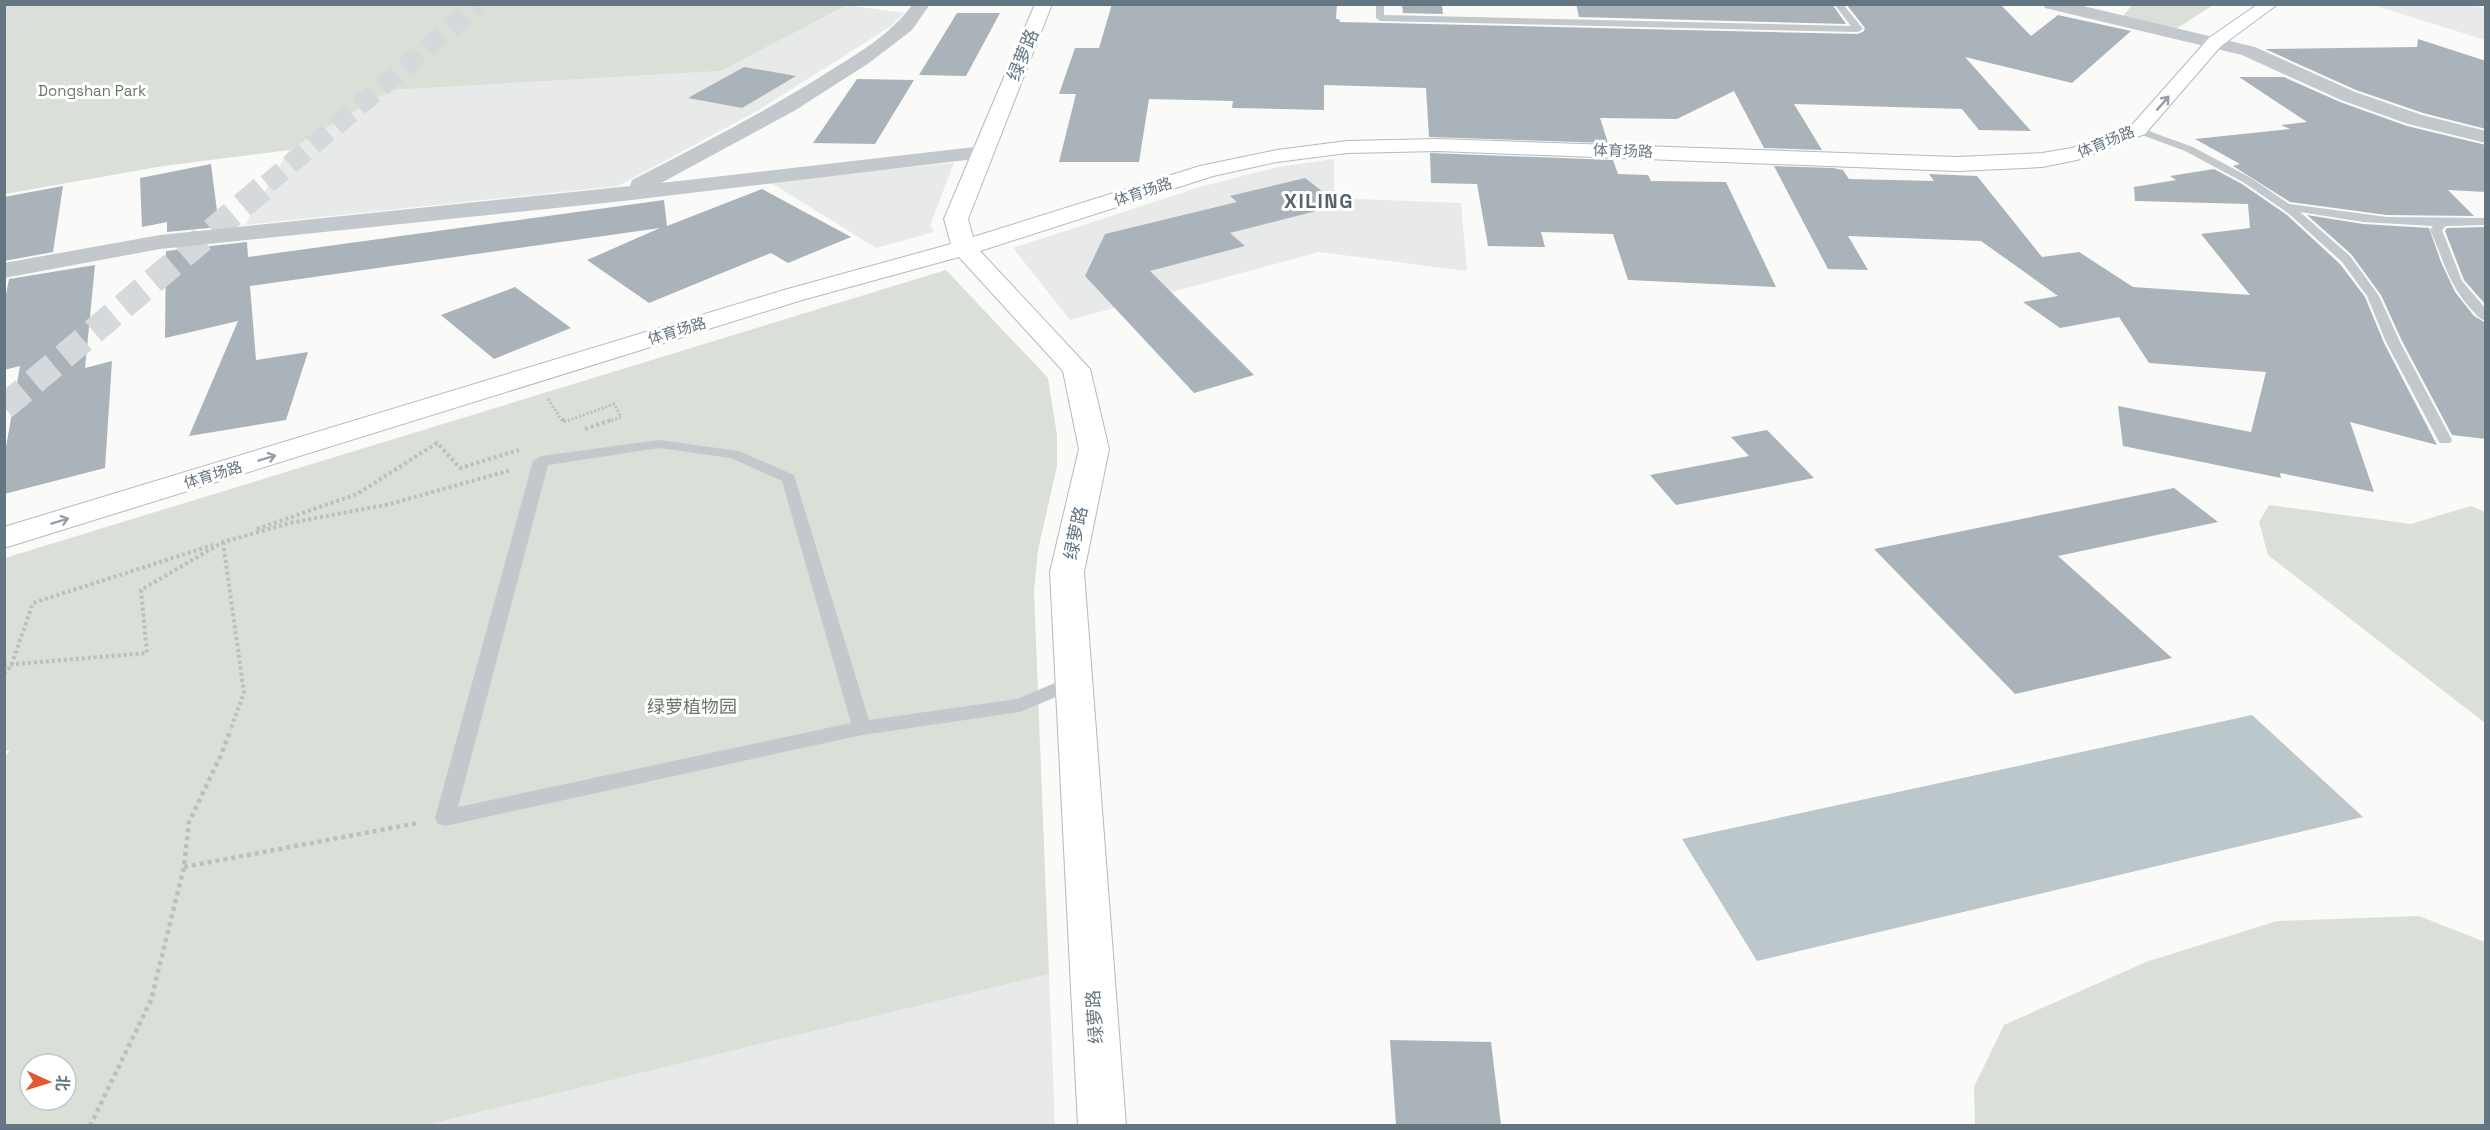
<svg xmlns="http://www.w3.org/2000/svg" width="2490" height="1130" font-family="'Space Grotesk','Noto Sans SC',sans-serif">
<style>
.built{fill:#e8e9e9}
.green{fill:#dadfd7;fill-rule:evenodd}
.water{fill:#bbc7cb}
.building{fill:#aab3b9}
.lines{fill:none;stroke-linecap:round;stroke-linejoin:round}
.primary-tunnel-far1{stroke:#d5d9db;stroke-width:20;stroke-dasharray:20 10;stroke-linecap:butt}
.primary-tunnel{stroke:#d5d9db;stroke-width:26;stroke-dasharray:26 13;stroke-linecap:butt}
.secondary-casing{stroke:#b3babf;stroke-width:2}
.path-far2{stroke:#bbbfc2;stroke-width:3;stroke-dasharray:2 2;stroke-linecap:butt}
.path-far1{stroke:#bbbfc2;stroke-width:4;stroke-dasharray:3 3;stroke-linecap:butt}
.path{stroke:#bbbfc2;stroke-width:4.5;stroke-dasharray:4 4;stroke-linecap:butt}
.lane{fill:#c3c8cc;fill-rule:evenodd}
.street{fill:#c3c8cc;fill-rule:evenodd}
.secondary{fill:#fff;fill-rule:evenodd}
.oneway{stroke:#939fa8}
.labels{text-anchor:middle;stroke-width:6;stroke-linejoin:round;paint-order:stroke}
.far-park-label{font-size:15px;fill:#687a64;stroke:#fff}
.far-street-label{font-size:15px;fill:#657683;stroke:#fff}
.street-label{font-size:18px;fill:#657683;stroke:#fff}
.park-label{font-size:18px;fill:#687a64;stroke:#fff}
.far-district-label{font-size:20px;font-weight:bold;letter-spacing:1.5px;fill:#57646e;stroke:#fff}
</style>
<rect width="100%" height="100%" fill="#fafaf8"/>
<g class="built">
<path d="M 847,5 L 904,13 L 891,26 L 759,110 L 618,186 L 245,225 L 289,150 L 391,90 L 721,71 Z"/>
<path d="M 2471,5 L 2485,8 L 2485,40 L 2373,5 Z"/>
<path d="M 1334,159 L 1334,198 L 1461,203 L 1467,271 L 1319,252 L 1070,320 L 1013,248 L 1200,187 L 1278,167 Z"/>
<path d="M 954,163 L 930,225 L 934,232 L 876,248 L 768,181 Z"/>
<path d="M 1049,974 L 1055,1125 L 426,1125 Z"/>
</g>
<g class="green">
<path d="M 5,4 L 847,4 L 847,5 L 721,71 L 391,90 L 289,150 L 163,166 L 5,194 Z"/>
<path d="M 2132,5 L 2213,5 L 2176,29 L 2123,16 Z"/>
<path d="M 946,270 L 1048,378 L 1057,435 L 1057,466 L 1038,550 L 1034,591 L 1049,974 L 426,1125 L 5,1125 L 4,758 L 10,750 L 5,751 L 5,558 ZM 30,1064 L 66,1064 L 66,1100 L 30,1100 Z"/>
<path d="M 2269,505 L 2411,524 L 2471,506 L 2485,512 L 2485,723 L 2268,555 L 2259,522 Z"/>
<path d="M 2419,916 L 2485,942 L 2485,1125 L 1975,1125 L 1974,1087 L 2004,1025 L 2146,962 L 2277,921 Z"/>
</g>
<path class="water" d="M 2252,715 L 2363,817 L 1757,961 L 1682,839 Z"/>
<g class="building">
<path d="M 1112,4 L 1337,4 L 1336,19 L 1339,19 L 1340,22 L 1858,34 L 1864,31 L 1865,28 L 1846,4 L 2000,4 L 2031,36 L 2058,15 L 2131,31 L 2072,83 L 1965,57 L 2031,131 L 1979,130 L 1962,109 L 1794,104 L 1822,150 L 1764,148 L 1734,91 L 1677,119 L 1600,118 L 1608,143 L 1429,137 L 1426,88 L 1324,85 L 1324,110 L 1232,108 L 1233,101 L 1149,99 L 1139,162 L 1059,162 L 1076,94 L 1059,94 L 1075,48 L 1099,48 Z"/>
<path d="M 1402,4 L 1442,4 L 1443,14 L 1403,13 Z"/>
<path d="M 1576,4 L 1832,4 L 1846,24 L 1579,17 Z"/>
<path d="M 957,13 L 1000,13 L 966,76 L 919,75 Z"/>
<path d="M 2418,39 L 2486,61 L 2486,129 L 2423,113 L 2356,90 L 2265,49 L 2417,47 Z"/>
<path d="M 744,67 L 796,76 L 742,108 L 688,98 Z"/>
<path d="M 2239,77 L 2284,77 L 2340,102 L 2407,126 L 2486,145 L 2486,192 L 2448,190 L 2474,216 L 2387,215 L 2290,202 L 2233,166 L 2240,164 L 2195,139 L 2290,129 L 2281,125 L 2307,122 Z"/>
<path d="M 857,79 L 914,80 L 875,144 L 813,143 Z"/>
<path d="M 1430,153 L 1613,160 L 1618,174 L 1648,175 L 1651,181 L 1726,182 L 1776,287 L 1628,280 L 1613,234 L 1541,232 L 1545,247 L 1488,246 L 1477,184 L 1431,183 Z"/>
<path d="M 211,164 L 219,227 L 167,232 L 167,222 L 142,227 L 140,178 Z"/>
<path d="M 1774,166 L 1833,168 L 1843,170 L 1849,179 L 1934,181 L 1929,174 L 1977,176 L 2042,257 L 2079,252 L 2133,287 L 2250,295 L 2201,234 L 2250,228 L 2248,204 L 2135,201 L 2134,187 L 2176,180 L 2170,176 L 2214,169 L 2242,184 L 2287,215 L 2340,264 L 2365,297 L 2384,343 L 2437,445 L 2350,422 L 2374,492 L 2280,473 L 2281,478 L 2123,446 L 2118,406 L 2251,432 L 2266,372 L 2149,363 L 2119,317 L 2060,328 L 2023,302 L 2058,296 L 1981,241 L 1848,236 L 1868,270 L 1828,269 Z"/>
<path d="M 1305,178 L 1340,205 L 1230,233 L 1245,246 L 1150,271 L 1254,375 L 1194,393 L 1085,276 L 1105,234 L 1237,202 L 1230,196 Z"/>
<path d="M 63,186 L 53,252 L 4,261 L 4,197 Z"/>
<path d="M 762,189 L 851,237 L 788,263 L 771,253 L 649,303 L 587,260 L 660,228 L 250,286 L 256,360 L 308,352 L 286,420 L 189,436 L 238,321 L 165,338 L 166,251 L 247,242 L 248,257 L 664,200 L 667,226 Z"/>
<path d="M 2307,215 L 2363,224 L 2429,228 L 2441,262 L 2455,292 L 2474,316 L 2486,323 L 2486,439 L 2452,435 L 2402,341 L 2381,295 L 2351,254 Z"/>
<path d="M 2486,227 L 2486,305 L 2464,280 L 2445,231 L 2447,228 Z"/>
<path d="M 95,265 L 85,368 L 112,361 L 105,468 L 4,494 L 4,459 L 20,366 L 4,370 L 4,305 L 9,279 Z"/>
<path d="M 515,287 L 571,328 L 494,359 L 441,315 Z"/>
<path d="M 1767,430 L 1814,478 L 1676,505 L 1650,475 L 1749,456 L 1731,437 Z"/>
<path d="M 2174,488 L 2218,522 L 2058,556 L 2172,658 L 2015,694 L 1874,549 Z"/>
<path d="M 1390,1040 L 1491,1042 L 1501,1125 L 1396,1125 Z"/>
</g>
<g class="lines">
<path class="primary-tunnel-far1" d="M 267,184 L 479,4"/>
<path class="primary-tunnel" d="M 4,407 L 269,183"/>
<defs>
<path id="secondary" d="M 1035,4 L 1052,4 L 968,219 L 973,237 L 1200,166 L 1277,150 L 1347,141 L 1438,139 L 1957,157 L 2042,153 L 2072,148 L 2131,126 L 2209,38 L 2258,4 L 2278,4 L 2221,46 L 2145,134 L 2077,160 L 2042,167 L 1957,171 L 1438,151 L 1347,153 L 1277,162 L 1213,176 L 980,251 L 1090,369 L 1109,449 L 1084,572 L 1126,1126 L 1078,1126 L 1050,572 L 1079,449 L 1063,371 L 959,257 L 802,300 L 4,548 L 4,527 L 784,290 L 951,244 L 944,219 Z"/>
</defs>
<use href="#secondary" class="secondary-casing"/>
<g class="path-far2">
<path d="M 548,399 L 563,422"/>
<path d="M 564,422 L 614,404 L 621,417 L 607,422"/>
</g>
<g class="path-far1">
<path d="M 562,420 L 568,420"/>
<path d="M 585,429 L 611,420"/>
<path d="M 257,529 L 357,494 L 437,443 L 460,468 L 519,450"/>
<path d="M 223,542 L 244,693 L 230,730"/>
<path d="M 4,665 L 147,653 L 141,590 L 223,542 L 290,523 L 390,504 L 511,470"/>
<path d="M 4,674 L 11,666 L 33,603 L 213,545"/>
</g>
<g class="path">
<path d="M 184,867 L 418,823"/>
<path d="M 90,1126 L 151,1000 L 184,867 L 189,822 L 221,755 L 231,729"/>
</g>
<g class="lane">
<path d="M 1376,4 L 1384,4 L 1384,15 L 1851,26 L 1834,4 L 1843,4 L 1863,29 L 1858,32 L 1380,21 L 1376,18 Z"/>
<path d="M 2138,127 L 2193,147 L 2251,178 L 2289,204 L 2387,217 L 2486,218 L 2486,225 L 2446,226 L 2442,230 L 2462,281 L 2486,309 L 2486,321 C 2479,319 2476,314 2471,309 C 2448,284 2444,260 2430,230 L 2433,226 L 2363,222 L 2300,212 L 2350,256 L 2379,296 L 2400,342 L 2452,440 L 2450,443 L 2440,443 L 2438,440 L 2386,342 L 2367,296 L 2342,262 L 2288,213 L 2243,182 L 2185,151 L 2134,132 L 2133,130 Z"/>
<path d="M 659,440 L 739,451 L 794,475 L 869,720 L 1017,699 L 1074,675 L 1080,677 L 1083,682 L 1080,687 L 1020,712 L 862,735 L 445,826 L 438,824 L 435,818 L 533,461 L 541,456 ZM 659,448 L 731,458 L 782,481 L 851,723 L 458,807 L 548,465 Z"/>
</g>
<g class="street">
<path d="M 913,4 L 930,4 L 912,30 L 869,63 L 794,111 L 661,183 L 983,146 L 991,147 L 994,152 L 991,157 L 623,201 L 160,249 L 4,278 L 4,263 L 160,235 L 630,186 L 632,180 C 698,146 765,112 828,72 C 859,53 891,34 913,4 Z"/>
<path d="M 2043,4 L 2075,4 L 2255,47 L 2355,92 L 2422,115 L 2486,131 L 2486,143 L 2408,124 L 2341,100 L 2242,55 L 2045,8 Z"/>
</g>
<use href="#secondary" class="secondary"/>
</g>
<defs><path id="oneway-shaft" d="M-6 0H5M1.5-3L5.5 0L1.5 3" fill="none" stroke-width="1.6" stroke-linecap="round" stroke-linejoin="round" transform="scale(1.5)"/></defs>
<g class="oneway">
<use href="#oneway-shaft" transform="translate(2163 103) rotate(-49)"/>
<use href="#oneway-shaft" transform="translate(267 458) rotate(-17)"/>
<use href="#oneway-shaft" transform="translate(60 521) rotate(-17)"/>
</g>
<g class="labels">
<g class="far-park-label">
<text x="92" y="96">Dongshan Park</text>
</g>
<g class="far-street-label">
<text transform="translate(2106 142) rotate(-22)" y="5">体育场路</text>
<text transform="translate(1623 151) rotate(2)" y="5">体育场路</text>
<text transform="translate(1143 192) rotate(-18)" y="5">体育场路</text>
<text transform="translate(677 331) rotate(-17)" y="5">体育场路</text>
<text transform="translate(213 475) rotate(-17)" y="5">体育场路</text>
</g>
<g class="street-label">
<text transform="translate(1023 55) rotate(-68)" y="6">绿萝路</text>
<text transform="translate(1076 533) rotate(-78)" y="6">绿萝路</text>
<text transform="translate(1095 1017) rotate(-94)" y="6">绿萝路</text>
</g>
<g class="park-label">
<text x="692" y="713">绿萝植物园</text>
</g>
<g class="far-district-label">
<text x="1319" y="208">XILING</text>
</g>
</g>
<rect width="2490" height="1130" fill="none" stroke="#657683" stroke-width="12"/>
<g transform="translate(48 1082) rotate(94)"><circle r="28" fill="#ffffff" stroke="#c1c8cd" stroke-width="1.5"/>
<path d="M0-4.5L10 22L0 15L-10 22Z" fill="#e4572e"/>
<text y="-9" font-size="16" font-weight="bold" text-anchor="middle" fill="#657683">北</text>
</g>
</svg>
